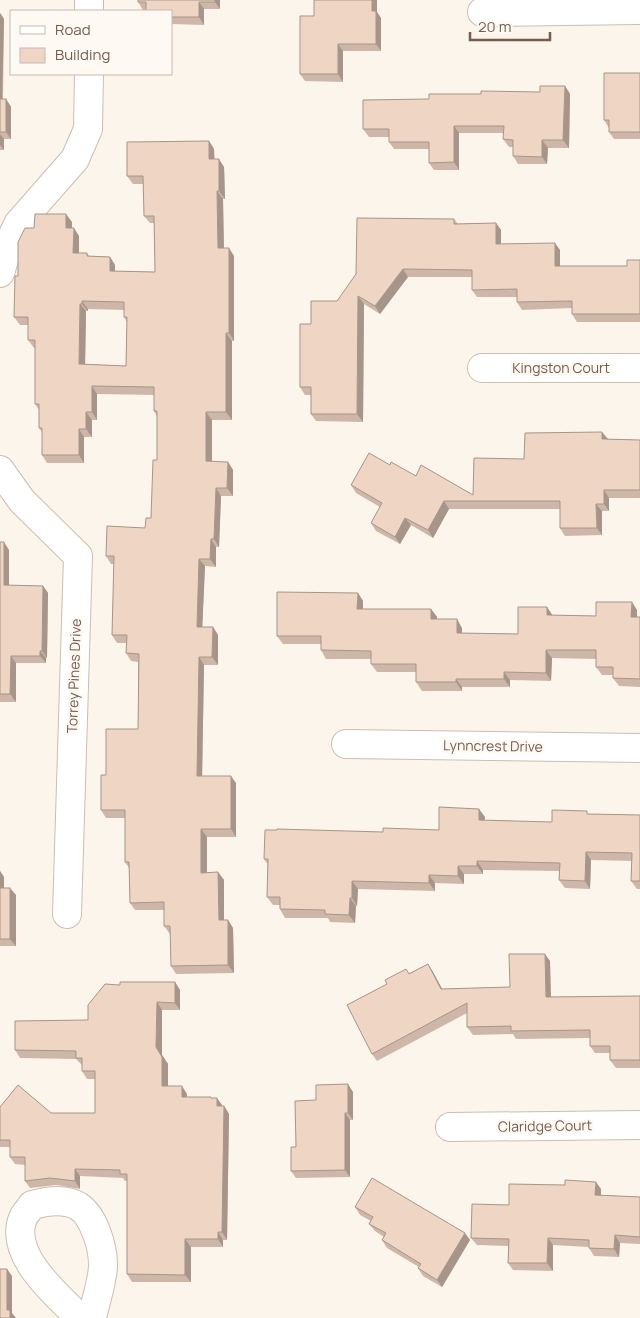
<svg xmlns="http://www.w3.org/2000/svg" width="640" height="1318" font-family="Manrope,sans-serif">
<style>
.lines{fill:none;stroke-linecap:round;stroke-linejoin:round}
.minor-casing{stroke:#cdbdb1;stroke-width:30}
.minor{stroke:#fff;stroke-width:28}
.wall{fill:#ceb7a9;fill-rule:evenodd}
.shaded-wall{fill:#a79589}
.building{fill:#efd5c4;stroke:#a79589;fill-rule:evenodd}
.labels{text-anchor:middle;stroke-width:5;stroke-linejoin:round;paint-order:stroke}
.street-label{font-size:14px;fill:#765c4f;stroke:#fef9f2}
</style>
<rect width="100%" height="100%" fill="#fcf5eb"/>
<g class="lines">
<defs>
<g id="minor">
<path d="M 89,11 L 89,0"/>
<path d="M 482,12 L 640,10"/>
<path d="M 0,273 L 8,246 L 18,224 L 75,159 L 88,129 L 89,74"/>
<path d="M 482,368 L 640,368"/>
<path d="M 0,470 L 22,501 L 78,556 L 67,914"/>
<path d="M 346,744 L 640,748"/>
<path d="M 450,1127 L 640,1125"/>
<path d="M 80,1318 C 57,1295 8,1255 23,1218 C 25,1213 30,1209 32,1205 C 47,1201 64,1198 78,1206 C 94,1216 103,1247 103,1265 C 103,1281 95,1302 92,1318"/>
</g>
</defs>
<use href="#minor" class="minor-casing"/>
<use href="#minor" class="minor"/>
</g>
<g class="wall">
<path d="M 220,0 L 220,9 L 204,9 L 204,25 L 171,24 L 171,11 L 143,10 L 138,2 Z"/>
<path d="M 377,12 L 381,18 L 381,51 L 343,51 L 343,82 L 305,81 L 300,74 L 314,16 Z"/>
<path d="M 0,13 L 4,19 L 3,99 L 6,99 L 11,107 L 11,139 L 4,139 L 4,150 L 0,150 Z"/>
<path d="M 640,73 L 640,139 L 614,139 L 609,132 L 609,128 L 604,120 Z"/>
<path d="M 565,86 L 570,94 L 569,148 L 548,148 L 547,164 L 518,164 L 513,156 L 513,147 L 509,147 L 503,139 L 504,133 L 459,133 L 459,170 L 434,170 L 429,163 L 429,149 L 394,149 L 389,142 L 389,137 L 369,137 L 363,129 L 429,99 L 481,94 L 540,92 Z"/>
<path d="M 209,141 L 214,149 L 214,159 L 224,167 L 225,199 L 223,199 L 224,248 L 234,256 L 234,341 L 232,341 L 232,420 L 212,420 L 212,462 L 228,462 L 233,470 L 233,496 L 221,496 L 219,547 L 216,547 L 216,567 L 205,566 L 202,627 L 213,627 L 218,635 L 218,665 L 204,665 L 202,776 L 236,783 L 236,837 L 207,837 L 207,873 L 218,872 L 224,880 L 224,920 L 228,920 L 233,928 L 234,973 L 176,974 L 171,966 L 171,934 L 170,934 L 164,926 L 164,910 L 135,910 L 130,903 L 129,868 L 125,862 L 125,818 L 106,818 L 101,810 L 106,775 L 138,729 L 138,662 L 131,661 L 126,653 L 126,643 L 117,643 L 112,635 L 114,564 L 111,564 L 106,556 L 145,528 L 151,518 L 157,460 L 157,416 L 154,411 L 154,395 L 97,394 L 97,420 L 92,420 L 92,437 L 84,437 L 84,463 L 47,463 L 42,455 L 42,432 L 39,428 L 39,410 L 35,404 L 35,348 L 34,348 L 28,340 L 28,325 L 20,325 L 14,317 L 18,276 L 34,228 L 72,222 L 72,228 L 79,236 L 79,253 L 87,253 L 89,256 L 110,257 L 115,265 L 115,271 L 155,272 L 154,223 L 150,223 L 144,216 L 144,184 L 133,184 L 127,176 ZM 88,309 L 124,310 L 124,317 L 127,322 L 126,366 L 85,364 L 86,311 L 88,311 Z"/>
<path d="M 454,219 L 458,224 L 496,223 L 501,230 L 501,244 L 560,250 L 560,266 L 627,266 L 640,260 L 640,322 L 577,322 L 572,314 L 572,308 L 522,310 L 517,302 L 517,297 L 477,297 L 472,290 L 472,277 L 408,277 L 380,314 L 364,304 L 363,422 L 316,421 L 311,414 L 311,395 L 305,395 L 300,387 L 311,324 L 337,301 Z"/>
<path d="M 608,439 L 640,440 L 640,498 L 609,498 L 609,511 L 602,511 L 602,535 L 565,536 L 560,528 L 560,509 L 449,509 L 433,538 L 411,525 L 400,544 L 376,531 L 371,523 L 380,507 L 356,493 L 351,485 L 390,465 L 416,476 L 473,495 L 524,459 Z"/>
<path d="M 0,542 L 9,550 L 9,585 L 43,586 L 48,593 L 47,658 L 46,658 L 46,663 L 16,663 L 16,702 L 0,702 Z"/>
<path d="M 358,593 L 363,601 L 363,609 L 431,609 L 437,617 L 437,619 L 462,628 L 462,633 L 518,634 L 547,607 L 552,615 L 596,616 L 637,610 L 637,617 L 640,617 L 640,687 L 619,686 L 613,678 L 613,675 L 602,675 L 596,667 L 596,659 L 552,658 L 551,681 L 510,680 L 510,687 L 462,687 L 462,691 L 422,691 L 416,682 L 416,672 L 377,672 L 371,664 L 371,659 L 326,659 L 321,650 L 321,644 L 283,644 L 277,636 Z"/>
<path d="M 589,814 L 640,815 L 640,889 L 637,889 L 631,881 L 632,861 L 591,860 L 590,889 L 565,888 L 559,880 L 559,871 L 483,870 L 483,874 L 464,874 L 464,884 L 435,883 L 435,891 L 358,889 L 357,906 L 356,906 L 355,923 L 330,922 L 328,918 L 285,918 L 280,909 L 280,905 L 273,905 L 267,897 L 268,865 L 264,859 L 383,832 L 439,830 L 485,817 L 484,820 L 552,822 Z"/>
<path d="M 0,871 L 4,877 L 4,888 L 16,895 L 16,946 L 0,946 Z"/>
<path d="M 550,961 L 551,997 L 640,996 L 640,1068 L 616,1068 L 610,1060 L 610,1053 L 595,1053 L 590,1046 L 590,1038 L 516,1039 L 513,1034 L 473,1035 L 467,1027 L 467,1013 L 377,1061 L 372,1054 L 387,984 L 428,964 L 433,972 L 442,989 L 510,987 Z"/>
<path d="M 175,982 L 180,990 L 180,1010 L 162,1010 L 162,1055 L 168,1064 L 168,1086 L 187,1094 L 187,1097 L 212,1098 L 222,1105 L 222,1106 L 224,1106 L 229,1114 L 227,1240 L 223,1240 L 223,1247 L 191,1247 L 191,1282 L 132,1282 L 127,1274 L 127,1181 L 125,1181 L 123,1178 L 80,1176 L 80,1189 L 56,1185 L 30,1188 L 25,1181 L 25,1165 L 15,1164 L 10,1157 L 10,1147 L 0,1147 L 0,1107 L 51,1113 L 95,1113 L 95,1079 L 87,1079 L 82,1071 L 82,1065 L 76,1059 L 20,1058 L 15,1050 L 88,1020 L 120,985 Z"/>
<path d="M 353,1092 L 353,1120 L 350,1120 L 350,1177 L 296,1178 L 291,1171 L 316,1100 Z"/>
<path d="M 601,1189 L 601,1195 L 640,1197 L 640,1244 L 620,1243 L 619,1257 L 594,1256 L 589,1248 L 589,1247 L 553,1245 L 553,1271 L 513,1270 L 508,1263 L 508,1246 L 477,1245 L 471,1238 L 509,1205 Z"/>
<path d="M 355,1207 L 470,1240 L 442,1287 L 423,1276 L 418,1268 L 419,1267 L 387,1248 L 382,1240 L 384,1237 L 375,1231 L 369,1224 L 371,1221 L 360,1215 Z"/>
</g>
<g class="shaded-wall">
<path d="M 215,0 L 220,0 L 220,9 L 215,2 Z"/>
<path d="M 372,0 L 377,0 L 377,12 L 381,18 L 381,51 L 376,44 L 372,11 Z"/>
<path d="M 199,2 L 204,9 L 204,25 L 199,17 Z"/>
<path d="M 0,13 L 4,19 L 2,107 L 0,103 Z"/>
<path d="M 338,44 L 343,51 L 343,82 L 338,74 Z"/>
<path d="M 565,86 L 570,94 L 569,148 L 563,140 Z"/>
<path d="M 6,99 L 11,107 L 11,139 L 6,132 Z"/>
<path d="M 454,126 L 459,133 L 459,170 L 454,162 Z"/>
<path d="M 0,134 L 4,139 L 4,150 L 0,145 Z"/>
<path d="M 542,140 L 548,148 L 547,164 L 542,157 Z"/>
<path d="M 209,141 L 214,149 L 215,167 L 209,159 Z"/>
<path d="M 219,159 L 224,167 L 225,199 L 219,191 Z"/>
<path d="M 217,191 L 223,199 L 224,256 L 218,248 Z"/>
<path d="M 66,214 L 72,222 L 72,236 L 66,228 Z"/>
<path d="M 496,223 L 501,230 L 501,251 L 496,244 Z"/>
<path d="M 74,228 L 79,236 L 79,261 L 73,253 Z"/>
<path d="M 555,243 L 560,250 L 560,274 L 555,266 Z"/>
<path d="M 229,248 L 234,256 L 234,341 L 229,333 Z"/>
<path d="M 110,257 L 115,265 L 115,279 L 110,271 Z"/>
<path d="M 403,269 L 408,277 L 380,314 L 375,306 Z"/>
<path d="M 358,296 L 364,304 L 363,422 L 357,414 Z"/>
<path d="M 82,301 L 88,309 L 88,311 L 82,304 Z"/>
<path d="M 80,304 L 86,311 L 85,371 L 79,364 Z"/>
<path d="M 226,333 L 232,341 L 232,420 L 226,412 Z"/>
<path d="M 92,386 L 97,394 L 97,420 L 92,412 Z"/>
<path d="M 86,412 L 92,420 L 92,437 L 86,429 Z"/>
<path d="M 206,412 L 212,420 L 212,469 L 206,461 Z"/>
<path d="M 79,429 L 84,437 L 84,463 L 79,455 Z"/>
<path d="M 602,432 L 608,439 L 602,439 Z"/>
<path d="M 228,462 L 233,470 L 233,496 L 227,488 Z"/>
<path d="M 216,488 L 221,496 L 219,547 L 214,539 Z"/>
<path d="M 604,490 L 609,498 L 609,511 L 604,504 Z"/>
<path d="M 444,501 L 449,509 L 433,538 L 428,530 Z"/>
<path d="M 596,504 L 602,511 L 602,535 L 597,528 Z"/>
<path d="M 405,518 L 411,525 L 400,544 L 395,537 Z"/>
<path d="M 211,539 L 216,547 L 216,567 L 210,559 Z"/>
<path d="M 4,542 L 9,550 L 9,593 L 4,585 Z"/>
<path d="M 199,559 L 205,566 L 202,635 L 197,627 Z"/>
<path d="M 43,586 L 48,593 L 47,658 L 42,651 Z"/>
<path d="M 358,593 L 363,601 L 363,617 L 357,609 Z"/>
<path d="M 632,602 L 637,610 L 637,625 L 631,617 Z"/>
<path d="M 547,607 L 553,616 L 547,615 Z"/>
<path d="M 431,609 L 437,617 L 437,628 L 431,619 Z"/>
<path d="M 457,619 L 462,628 L 462,641 L 457,633 Z"/>
<path d="M 213,627 L 218,635 L 218,665 L 212,657 Z"/>
<path d="M 546,650 L 552,658 L 551,681 L 546,673 Z"/>
<path d="M 40,651 L 46,658 L 46,663 L 40,656 Z"/>
<path d="M 11,656 L 16,663 L 16,702 L 10,694 Z"/>
<path d="M 199,657 L 204,665 L 202,783 L 197,776 Z"/>
<path d="M 504,672 L 510,680 L 510,687 L 504,679 Z"/>
<path d="M 456,679 L 462,687 L 462,691 L 456,682 Z"/>
<path d="M 231,776 L 236,783 L 236,837 L 231,829 Z"/>
<path d="M 479,809 L 485,817 L 484,828 L 479,820 Z"/>
<path d="M 201,829 L 207,837 L 207,880 L 201,873 Z"/>
<path d="M 586,852 L 591,860 L 590,889 L 585,881 Z"/>
<path d="M 477,861 L 483,870 L 483,874 L 477,866 Z"/>
<path d="M 458,866 L 464,874 L 464,884 L 458,876 Z"/>
<path d="M 0,871 L 4,877 L 4,895 L 0,889 Z"/>
<path d="M 218,872 L 224,880 L 224,928 L 219,920 Z"/>
<path d="M 429,875 L 435,883 L 435,891 L 429,883 Z"/>
<path d="M 352,881 L 358,889 L 357,906 L 352,898 Z"/>
<path d="M 10,888 L 16,895 L 16,946 L 10,939 Z"/>
<path d="M 350,898 L 356,906 L 355,923 L 349,915 Z"/>
<path d="M 228,920 L 233,928 L 234,973 L 228,965 Z"/>
<path d="M 545,954 L 550,961 L 551,1005 L 546,997 Z"/>
<path d="M 428,964 L 433,972 L 446,996 L 441,989 Z"/>
<path d="M 175,982 L 180,990 L 180,1010 L 175,1003 Z"/>
<path d="M 157,1002 L 162,1010 L 162,1055 L 168,1064 L 168,1094 L 162,1086 L 156,1047 Z"/>
<path d="M 348,1084 L 353,1092 L 353,1120 L 348,1113 Z"/>
<path d="M 182,1086 L 187,1094 L 187,1104 L 182,1097 Z"/>
<path d="M 217,1098 L 222,1105 L 222,1114 L 217,1106 Z"/>
<path d="M 224,1106 L 229,1114 L 227,1240 L 222,1232 Z"/>
<path d="M 345,1113 L 350,1120 L 350,1177 L 345,1170 Z"/>
<path d="M 75,1169 L 80,1176 L 80,1189 L 75,1181 Z"/>
<path d="M 596,1182 L 601,1189 L 601,1202 L 595,1195 Z"/>
<path d="M 218,1232 L 223,1240 L 223,1247 L 218,1239 Z"/>
<path d="M 465,1233 L 470,1240 L 442,1287 L 437,1280 Z"/>
<path d="M 615,1235 L 620,1243 L 619,1257 L 614,1249 Z"/>
<path d="M 548,1238 L 553,1245 L 553,1271 L 547,1263 Z"/>
<path d="M 185,1239 L 191,1247 L 191,1282 L 185,1275 Z"/>
<path d="M 7,1269 L 12,1276 L 12,1313 L 16,1318 L 10,1318 L 7,1310 Z"/>
</g>
<g class="building">
<path d="M 138,0 L 215,0 L 215,2 L 199,2 L 199,17 L 171,17 L 171,11 L 146,11 L 146,2 L 138,2 Z"/>
<path d="M 314,0 L 372,0 L 372,11 L 376,11 L 376,44 L 338,44 L 338,74 L 300,74 L 300,16 L 314,16 Z"/>
<path d="M 604,73 L 640,73 L 640,132 L 609,132 L 609,120 L 604,120 Z"/>
<path d="M 540,86 L 565,86 L 563,140 L 542,140 L 542,157 L 513,156 L 513,140 L 503,139 L 504,126 L 454,126 L 454,162 L 429,163 L 429,142 L 389,142 L 389,129 L 363,129 L 363,100 L 429,99 L 429,94 L 481,94 L 481,91 L 540,92 Z"/>
<rect x="0" y="99" width="6" height="33"/>
<path d="M 209,141 L 209,159 L 219,159 L 219,191 L 217,191 L 218,248 L 229,248 L 229,333 L 226,333 L 226,412 L 206,412 L 206,461 L 228,462 L 227,488 L 216,488 L 214,539 L 211,539 L 210,559 L 199,559 L 197,627 L 213,627 L 212,657 L 199,657 L 197,776 L 231,776 L 231,829 L 201,829 L 201,873 L 218,872 L 219,920 L 228,920 L 228,965 L 171,966 L 170,926 L 164,926 L 164,902 L 130,903 L 129,862 L 125,862 L 125,810 L 101,810 L 101,775 L 106,775 L 106,729 L 138,729 L 139,654 L 126,653 L 127,635 L 112,635 L 114,556 L 106,556 L 107,526 L 145,528 L 146,518 L 151,518 L 153,460 L 157,460 L 157,411 L 154,411 L 154,387 L 92,386 L 92,412 L 86,412 L 86,429 L 79,429 L 79,455 L 42,455 L 42,428 L 39,428 L 39,404 L 35,404 L 35,340 L 28,340 L 28,317 L 14,317 L 15,276 L 18,276 L 18,242 L 25,228 L 34,228 L 35,214 L 66,214 L 66,228 L 74,228 L 73,253 L 87,253 L 87,256 L 110,257 L 110,271 L 155,272 L 154,216 L 144,216 L 143,176 L 127,176 L 127,142 ZM 82,301 L 124,302 L 124,317 L 127,317 L 126,366 L 79,364 L 80,304 L 82,304 Z"/>
<path d="M 357,218 L 454,219 L 454,224 L 496,223 L 496,244 L 555,243 L 555,266 L 627,266 L 627,260 L 640,260 L 640,314 L 572,314 L 572,301 L 517,302 L 517,289 L 472,290 L 472,270 L 403,269 L 375,306 L 358,296 L 357,414 L 311,414 L 311,387 L 300,387 L 300,324 L 311,324 L 311,301 L 337,301 L 356,274 Z"/>
<path d="M 602,432 L 602,439 L 640,440 L 640,490 L 604,490 L 604,504 L 596,504 L 597,528 L 560,528 L 560,501 L 444,501 L 428,530 L 405,518 L 395,537 L 371,523 L 382,503 L 351,485 L 369,453 L 390,465 L 391,462 L 416,476 L 421,465 L 473,495 L 474,458 L 524,459 L 525,433 Z"/>
<path d="M 0,542 L 4,542 L 4,585 L 43,586 L 42,651 L 40,651 L 40,656 L 11,656 L 10,694 L 0,694 Z"/>
<path d="M 277,592 L 358,593 L 357,609 L 431,609 L 431,619 L 457,619 L 457,633 L 518,634 L 518,607 L 547,607 L 547,615 L 596,616 L 596,602 L 632,602 L 631,617 L 640,617 L 640,679 L 613,678 L 613,667 L 596,667 L 596,650 L 546,650 L 546,673 L 504,672 L 504,679 L 456,679 L 456,682 L 416,682 L 416,664 L 371,664 L 371,651 L 321,650 L 321,636 L 277,636 Z"/>
<path d="M 439,807 L 479,809 L 479,820 L 552,822 L 552,810 L 587,811 L 587,814 L 640,815 L 640,881 L 631,881 L 632,853 L 586,852 L 585,881 L 559,880 L 560,863 L 477,861 L 477,866 L 458,866 L 458,876 L 429,875 L 429,883 L 352,881 L 352,898 L 350,898 L 349,915 L 325,914 L 325,910 L 280,909 L 280,897 L 267,897 L 268,859 L 264,859 L 265,830 L 277,830 L 277,829 L 383,832 L 383,828 L 439,830 Z"/>
<rect x="0" y="888" width="10" height="51"/>
<path d="M 509,954 L 545,954 L 546,997 L 640,996 L 640,1060 L 610,1060 L 610,1046 L 590,1046 L 590,1030 L 511,1031 L 511,1026 L 467,1027 L 467,1003 L 372,1054 L 347,1005 L 387,984 L 385,980 L 406,969 L 409,974 L 428,964 L 441,989 L 510,987 Z"/>
<path d="M 120,982 L 175,982 L 175,1003 L 157,1002 L 156,1047 L 162,1057 L 162,1086 L 182,1086 L 182,1097 L 211,1097 L 211,1098 L 217,1098 L 217,1106 L 224,1106 L 222,1232 L 218,1232 L 218,1239 L 185,1239 L 185,1275 L 127,1274 L 127,1174 L 120,1174 L 120,1170 L 75,1169 L 75,1181 L 50,1178 L 25,1181 L 25,1157 L 10,1157 L 10,1140 L 0,1140 L 0,1107 L 18,1085 L 51,1113 L 95,1113 L 95,1071 L 82,1071 L 82,1058 L 76,1058 L 76,1051 L 15,1050 L 15,1021 L 88,1020 L 88,1005 L 105,984 L 120,985 Z"/>
<path d="M 348,1084 L 348,1113 L 345,1113 L 345,1170 L 291,1171 L 291,1147 L 296,1147 L 295,1101 L 316,1100 L 316,1085 Z"/>
<path d="M 372,1178 L 465,1233 L 437,1280 L 418,1268 L 421,1264 L 382,1240 L 386,1233 L 369,1224 L 373,1217 L 355,1207 Z"/>
<path d="M 565,1180 L 596,1182 L 595,1195 L 640,1197 L 640,1237 L 615,1235 L 614,1249 L 589,1248 L 589,1240 L 548,1238 L 547,1263 L 508,1263 L 509,1239 L 471,1238 L 472,1204 L 509,1205 L 509,1184 L 565,1185 Z"/>
<path d="M 0,1269 L 7,1269 L 7,1310 L 10,1310 L 10,1318 L 0,1318 Z"/>
</g>
<g class="labels">
<g class="street-label">
<text x="561" y="373">Kingston Court</text>
<text transform="translate(74 676) rotate(-88)" y="5">Torrey Pines Drive</text>
<text transform="translate(493 746) rotate(1)" y="5">Lynncrest Drive</text>
<text transform="translate(545 1126) rotate(-1)" y="5">Claridge Court</text>
</g>
</g>
<rect x="10" y="10" width="162" height="65" fill="#fef9f2" stroke="#c8bab1"/>
<rect x="20" y="26" width="25" height="8" fill="#ffffff" stroke="#c8bab1"/>
<text x="55" y="35" font-size="15" fill="#765c4f">Road</text>
<rect x="20" y="48" width="25" height="15" fill="#efd5c4" stroke="#c8bab1"/>
<text x="55" y="60" font-size="15" fill="#765c4f">Building</text>
<path d="M470 32v8h80v-8" fill="none" stroke="#765c4f" stroke-width="2.5"/>
<text x="478" y="32" font-size="15" fill="#765c4f" stroke="#fef9f2" stroke-width="4" paint-order="stroke">20 m</text>
</svg>
